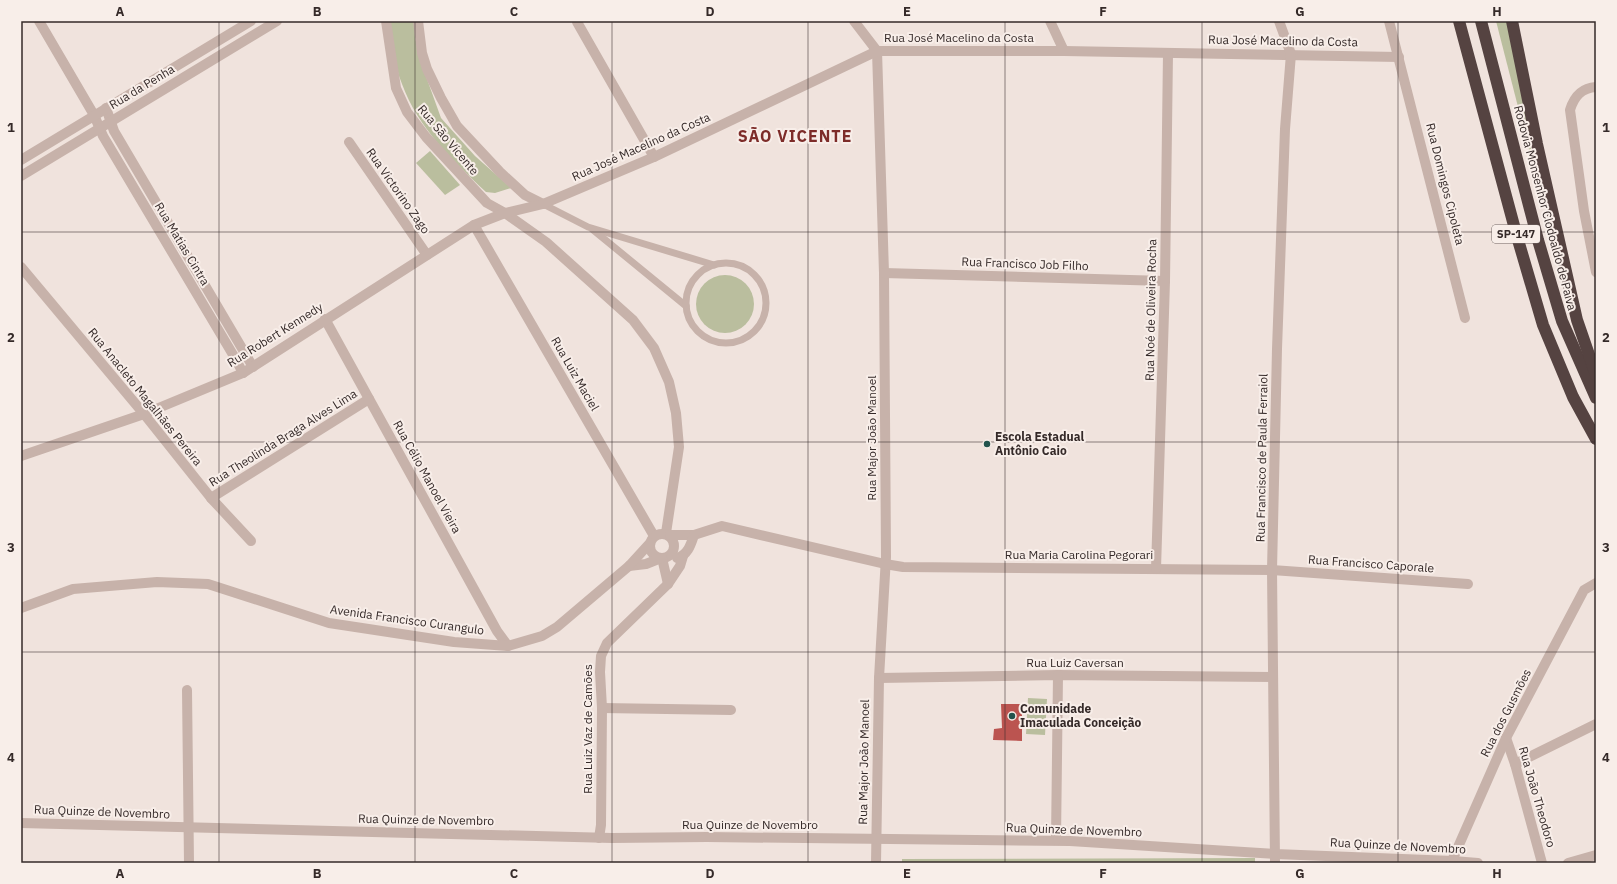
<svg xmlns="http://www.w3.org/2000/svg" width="1617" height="884" font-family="'IBM Plex Sans',sans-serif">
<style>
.green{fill:#babe9e}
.building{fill:#bb5450}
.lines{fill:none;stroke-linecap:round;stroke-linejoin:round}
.lane{stroke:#c7b2aa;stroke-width:7}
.street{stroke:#c7b2aa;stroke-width:10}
.highway{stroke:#554341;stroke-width:12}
.grid{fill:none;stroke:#352a29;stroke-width:1;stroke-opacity:0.55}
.poi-dot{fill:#22534d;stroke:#f8eee9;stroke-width:1.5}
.labels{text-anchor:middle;stroke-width:4;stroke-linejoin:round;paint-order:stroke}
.shield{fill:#f8eee9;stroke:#706563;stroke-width:1}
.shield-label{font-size:11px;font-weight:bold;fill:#352a29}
.street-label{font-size:12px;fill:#352a29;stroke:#f8eee9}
.poi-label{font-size:12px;font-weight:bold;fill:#352a29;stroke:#f8eee9;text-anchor:start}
.district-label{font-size:16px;font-weight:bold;letter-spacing:1px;fill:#7d2c29;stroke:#f8eee9}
.neatline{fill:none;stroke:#352a29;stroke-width:1.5}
.grid-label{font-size:13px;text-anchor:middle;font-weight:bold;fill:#352a29}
</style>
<rect width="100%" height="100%" fill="#f0e3dd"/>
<g class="green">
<path d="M 390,21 L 414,21 L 415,38 L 423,68 L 441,118 L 475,156 L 511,188 L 495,193 L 486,192 C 453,161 418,128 402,84 C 394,65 393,42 390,21 Z"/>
<path d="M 1496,21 L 1509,21 L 1536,177 Z"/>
<path d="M 430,151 L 460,185 L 445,195 L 416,163 Z"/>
<circle cx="725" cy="304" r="29"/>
<path d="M 1028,698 L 1047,699 L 1045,735 L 1026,734 Z"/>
<path d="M 1255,858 L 1255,863 L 902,863 L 902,859 Z"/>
</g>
<path class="building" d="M 1001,704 L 1022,704 L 1022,741 L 993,740 L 994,729 L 1002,728 Z"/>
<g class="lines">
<g class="lane">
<path d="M 543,204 L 588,227 L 714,265"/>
<path d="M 592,229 L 686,306"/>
<circle cx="726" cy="303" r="40"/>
</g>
<g class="street">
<path d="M 39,21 L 94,115 L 103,136 L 235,358 L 243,373"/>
<path d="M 386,21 L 396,88 L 407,112 L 426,137 L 487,203 L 505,213 L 546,242 L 633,320 L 654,348 L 669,382 L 676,413 L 679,447 L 666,533"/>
<path d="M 418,21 L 422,53 L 427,69 L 441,98 L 457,126 L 500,172 L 525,195 L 543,204"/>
<path d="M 854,21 L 877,51 L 884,273 L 886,557 L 879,678 L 876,863"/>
<path d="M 1050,21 L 1064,51"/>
<path d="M 1389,21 L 1465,318"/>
<path d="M 577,22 L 654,157"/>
<path d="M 1596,87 C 1581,88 1574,97 1570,110 L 1584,211 L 1596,272"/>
<path d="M 106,108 L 114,131 L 253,367"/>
<path d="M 349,142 L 427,255"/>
<path d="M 21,160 L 251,21"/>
<path d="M 21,176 L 277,21"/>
<path d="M 474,225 L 654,536"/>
<path d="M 21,267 L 144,414 L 211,498 L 251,541"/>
<path d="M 884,273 L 1165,281"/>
<path d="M 325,319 L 497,631 L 508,646"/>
<path d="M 21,456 L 144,414 L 243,373 L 474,225 L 505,213 L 543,204 L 654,157 L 877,51 L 1064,51 L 1399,57"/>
<path d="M 211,498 L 369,399"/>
<circle cx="662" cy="546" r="12"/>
<path d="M 670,535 L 694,535 L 722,526 L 885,564 L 903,567 L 1272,570 L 1468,584"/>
<path d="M 662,558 L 668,584"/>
<path d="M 677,558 C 688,555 691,544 694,535"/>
<path d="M 629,566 L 646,564 L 661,558"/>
<path d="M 1156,569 L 1165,281 L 1168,53"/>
<path d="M 21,608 L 73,589 L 157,582 L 208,584 L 329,623 L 454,642 L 508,646 L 542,636 L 557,627 L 629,566 L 650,543"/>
<path d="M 879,678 L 1058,675 L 1272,677"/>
<path d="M 187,690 L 189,863"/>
<path d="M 602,708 L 731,710"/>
<path d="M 1506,738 L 1515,764 L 1542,863"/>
<path d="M 1515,764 L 1596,724"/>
<path d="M 21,823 L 612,838 L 707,837 L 1070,841 L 1275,854 L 1453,861 L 1478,863"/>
<path d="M 599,838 L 601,825 L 602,708 L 600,672 L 601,656 L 607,643 L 668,584 L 680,566 L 683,556"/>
<path d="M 1056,840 L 1058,675"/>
<path d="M 1275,863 L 1272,570 L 1277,349 L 1285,129 L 1291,54 L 1279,21"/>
<path d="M 1451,863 L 1506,738 L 1584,590 L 1596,583"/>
<path d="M 1568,863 L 1596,855"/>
</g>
<g class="highway">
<path d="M 1459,21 L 1516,233 L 1543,325 L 1573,397 L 1596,439"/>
<path d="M 1481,21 L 1538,240 L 1562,321 L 1596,398"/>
<path d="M 1512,21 L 1537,144 L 1577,320 L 1596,375"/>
</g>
</g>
<path class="grid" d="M 219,21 L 219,863M 415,21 L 415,863M 612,21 L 612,863M 808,21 L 808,863M 1005,21 L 1005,863M 1202,21 L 1202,863M 1398,21 L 1398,863M 21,232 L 1596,232M 21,442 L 1596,442M 21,652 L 1596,652"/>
<g class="poi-dot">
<circle cx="987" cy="444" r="4"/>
<circle cx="1012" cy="716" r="4"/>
</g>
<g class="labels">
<rect class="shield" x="1492" y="225" width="48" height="18" rx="3"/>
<g class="shield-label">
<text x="1516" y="238">SP-147</text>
</g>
<g class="street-label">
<text x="959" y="42">Rua José Macelino da Costa</text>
<text transform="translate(1283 41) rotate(1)" y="4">Rua José Macelino da Costa</text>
<text transform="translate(142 87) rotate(-31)" y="4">Rua da Penha</text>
<text transform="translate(448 140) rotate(50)" y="4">Rua São Vicente</text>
<text transform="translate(641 147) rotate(-24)" y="4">Rua José Macelino da Costa</text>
<text transform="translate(1445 184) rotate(76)" y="4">Rua Domingos Cipoleta</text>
<text transform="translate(398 191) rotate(55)" y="4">Rua Victorino Zago</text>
<text transform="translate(1545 208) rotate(75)" y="4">Rodovia Monsenhor Clodoaldo de Paiva</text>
<text transform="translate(182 244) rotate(59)" y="4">Rua Matias Cintra</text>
<text transform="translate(1025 264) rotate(2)" y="4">Rua Francisco Job Filho</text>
<text transform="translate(1151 310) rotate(-89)" y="4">Rua Noé de Oliveira Rocha</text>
<text transform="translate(275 335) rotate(-32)" y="4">Rua Robert Kennedy</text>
<text transform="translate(575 374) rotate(60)" y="4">Rua Luiz Maciel</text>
<text transform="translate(145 397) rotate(51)" y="4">Rua Anacleto Magalhães Pereira</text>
<text transform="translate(283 438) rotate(-32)" y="4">Rua Theolinda Braga Alves Lima</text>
<text transform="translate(872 438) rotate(-90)" y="4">Rua Major João Manoel</text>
<text transform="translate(1262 458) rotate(-89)" y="4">Rua Francisco de Paula Ferraiol</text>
<text transform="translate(427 477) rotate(61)" y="4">Rua Célio Manoel Vieira</text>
<text x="1079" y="559">Rua Maria Carolina Pegorari</text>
<text transform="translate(1371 564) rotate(4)" y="4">Rua Francisco Caporale</text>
<text transform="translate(407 620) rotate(8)" y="4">Avenida Francisco Curangulo</text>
<text x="1075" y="667">Rua Luiz Caversan</text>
<text transform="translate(1506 713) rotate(-63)" y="4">Rua dos Gusmões</text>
<text transform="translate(588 729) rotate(-90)" y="4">Rua Luiz Vaz de Camões</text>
<text transform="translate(864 762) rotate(-89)" y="4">Rua Major João Manoel</text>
<text transform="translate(1537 797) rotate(74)" y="4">Rua João Theodoro</text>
<text transform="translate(102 812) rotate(2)" y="4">Rua Quinze de Novembro</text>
<text transform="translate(426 820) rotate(1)" y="4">Rua Quinze de Novembro</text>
<text x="750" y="829">Rua Quinze de Novembro</text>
<text transform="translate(1074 830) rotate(2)" y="4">Rua Quinze de Novembro</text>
<text transform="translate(1398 846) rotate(3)" y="4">Rua Quinze de Novembro</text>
</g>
<g class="poi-label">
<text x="995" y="441">Escola Estadual<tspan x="995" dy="14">Antônio Caio</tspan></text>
<text x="1020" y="713">Comunidade<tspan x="1020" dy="14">Imaculada Conceição</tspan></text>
</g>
<g class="district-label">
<text x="795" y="142">SÃO VICENTE</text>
</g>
</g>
<rect width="1617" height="884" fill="none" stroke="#f8eee9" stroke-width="44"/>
<rect x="22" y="22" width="1573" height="840" class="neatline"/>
<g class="grid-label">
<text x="120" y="16">A</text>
<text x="317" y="16">B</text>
<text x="514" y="16">C</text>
<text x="710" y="16">D</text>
<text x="907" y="16">E</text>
<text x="1103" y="16">F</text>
<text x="1300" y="16">G</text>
<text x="1497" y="16">H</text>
<text x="11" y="132">1</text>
<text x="1606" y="132">1</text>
<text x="11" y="342">2</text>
<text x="1606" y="342">2</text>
<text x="11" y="552">3</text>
<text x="1606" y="552">3</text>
<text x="11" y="762">4</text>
<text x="1606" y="762">4</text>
<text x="120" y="878">A</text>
<text x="317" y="878">B</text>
<text x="514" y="878">C</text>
<text x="710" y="878">D</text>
<text x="907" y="878">E</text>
<text x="1103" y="878">F</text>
<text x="1300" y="878">G</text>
<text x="1497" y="878">H</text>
</g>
</svg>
